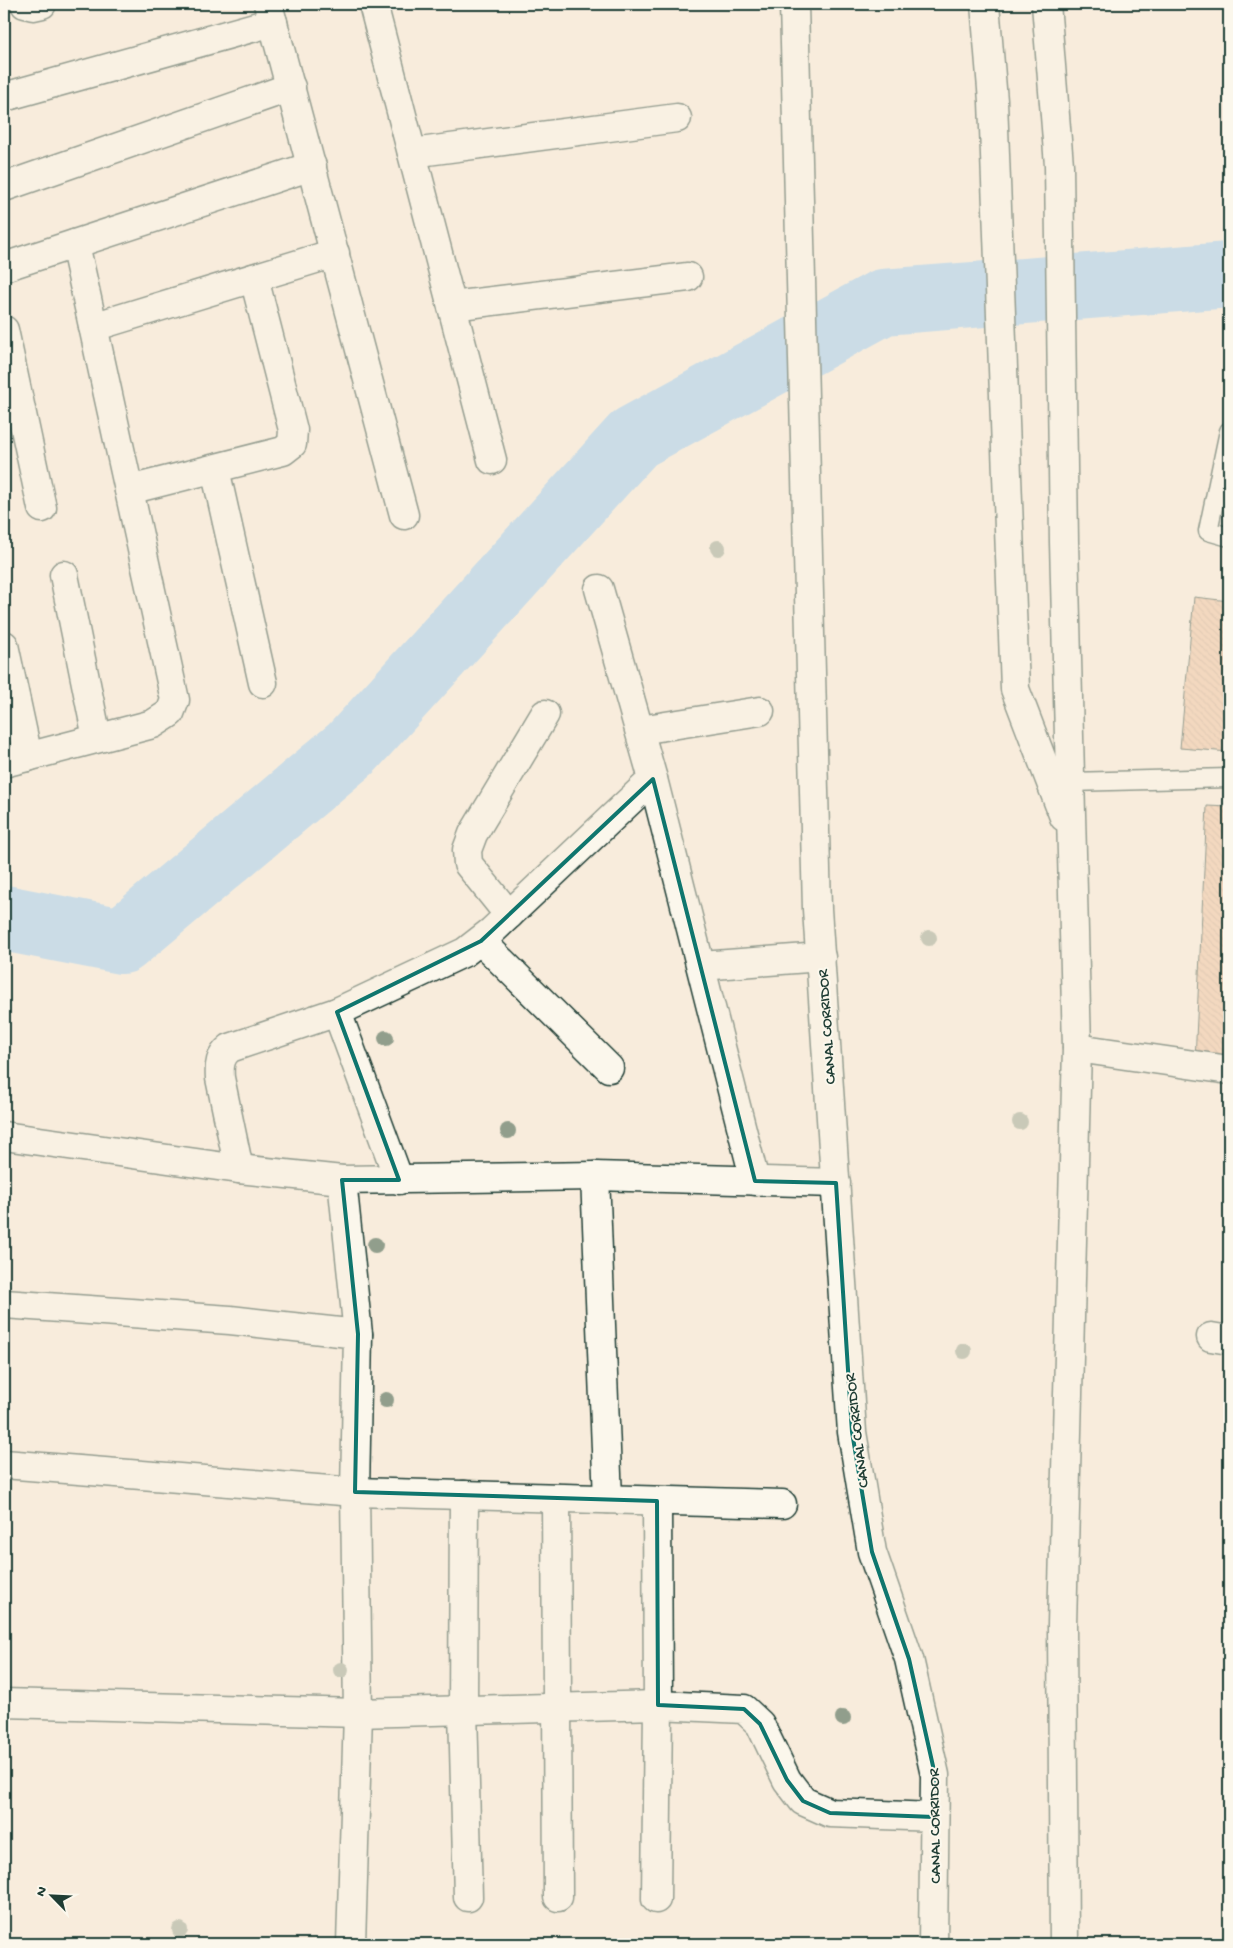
<svg xmlns="http://www.w3.org/2000/svg" width="1233" height="1948" font-family="'Gochi Hand',sans-serif">
<style>
.lines{fill:none;stroke-linecap:round;stroke-linejoin:round}
.river{stroke:#95c8f2;stroke-width:66}
.building{fill:url(#building-back-hatch);stroke:#1f3d34}
.lane-casing{stroke:#1f3d34;stroke-width:21}
.street-casing{stroke:#1f3d34;stroke-width:31}
.secondary-casing{stroke:#1f3d34;stroke-width:31}
.lane{stroke:#fbf7ec;stroke-width:18}
.street{stroke:#fbf7ec;stroke-width:28}
.secondary{stroke:#fbf7ec;stroke-width:28}
.tree{fill:#919e8c}
.marked{fill:none;stroke:#0f766e;stroke-width:4;stroke-linejoin:round}
.labels{text-anchor:middle;stroke-width:4;stroke-linejoin:round;paint-order:stroke}
.street-label{font-size:16px;fill:#1f3d34;stroke:#fbf7ec}
</style>
<defs>
<pattern id="building-back-hatch" width="6" height="6" patternUnits="userSpaceOnUse" patternTransform="scale(1.25)"><rect width="6" height="6" fill="#edbf9c"/><path d="M-1 5l2 2M0 0l6 6M5-1l2 2" fill="none" stroke="#cba587"/></pattern>
</defs>
<rect width="100%" height="100%" fill="#f8ecdc"/>
<filter id="ink" filterUnits="userSpaceOnUse"><feTurbulence type="fractalNoise" baseFrequency=".02" numOctaves="2"/><feDisplacementMap in="SourceGraphic" scale="10" xChannelSelector="R" yChannelSelector="G"/><feConvolveMatrix kernelMatrix="1 2 1 2 8 2 1 2 1" color-interpolation-filters="sRGB"/></filter>
<g filter="url(#ink)">
<g class="lines">
<path class="river" d="M 4,918 L 122,941 L 352,748 L 634,438 L 883,302 L 1229,275"/>
</g>
<g class="building">
<path d="M 1194,597 L 1229,601 L 1229,752 L 1180,748 Z"/>
<path d="M 1207,806 L 1229,807 L 1229,1061 L 1195,1060 Z"/>
</g>
<g class="lines">
<defs>
<g id="lane">
<path d="M 1229,431 L 1208,531 L 1229,537"/>
<path d="M 1070,782 L 1229,778"/>
</g>
<g id="street">
<path d="M 25,4 L 33,6 L 42,4"/>
<path d="M 268,4 L 404,515"/>
<path d="M 373,4 L 492,460"/>
<path d="M 4,97 L 273,22"/>
<path d="M 412,153 L 677,118"/>
<path d="M 4,187 L 291,87"/>
<path d="M 4,267 L 312,166"/>
<path d="M 452,306 L 688,277"/>
<path d="M 93,327 L 335,253"/>
<path d="M 4,330 L 42,508"/>
<path d="M 215,469 L 263,683"/>
<path d="M 129,490 L 283,451 L 292,444 L 293,430 L 254,278"/>
<path d="M 64,575 L 97,738"/>
<path d="M 599,589 L 653,779 L 755,1181"/>
<path d="M 4,645 L 28,757"/>
<path d="M 640,730 L 760,711"/>
<path d="M 4,763 L 153,724 L 170,713 L 175,700 L 75,244"/>
<path d="M 509,915 L 468,864 L 467,850 L 473,834 L 545,714"/>
<path d="M 481,941 L 609,1068"/>
<path d="M 701,966 L 821,957"/>
<path d="M 337,1012 L 399,1180"/>
<path d="M 1077,1048 L 1229,1070"/>
<path d="M 4,1136 L 239,1169 L 342,1180 L 595,1176 L 836,1183"/>
<path d="M 239,1169 L 220,1078 C 219,1065 220,1056 230,1048 L 337,1012 L 465,952 L 492,931 L 653,779"/>
<path d="M 595,1176 L 608,1499"/>
<path d="M 342,1180 L 358,1334 L 355,1492 L 358,1713 L 351,1944"/>
<path d="M 4,1304 L 230,1320 L 358,1334"/>
<path d="M 1211,1337 L 1229,1340"/>
<path d="M 4,1464 L 355,1492 L 782,1504"/>
<path d="M 464,1495 L 463,1710 L 468,1897"/>
<path d="M 556,1498 L 558,1897"/>
<path d="M 4,1703 L 358,1713 L 658,1705 L 744,1709 L 760,1724 L 787,1780 L 803,1801 L 830,1813 L 934,1817"/>
<path d="M 656,1899 L 658,1705 L 657,1501"/>
</g>
<g id="secondary">
<path d="M 794,4 L 817,909 L 852,1432 L 872,1552 L 909,1659 L 935,1775 L 933,1944"/>
<path d="M 985,4 L 993,101 L 1015,689 L 1064,817"/>
<path d="M 1046,4 L 1059,165 L 1064,542 L 1077,1048 L 1062,1625 L 1064,1944"/>
</g>
</defs>
<use href="#lane" class="lane-casing"/>
<use href="#street" class="street-casing"/>
<use href="#secondary" class="secondary-casing"/>
<use href="#lane" class="lane"/>
<use href="#street" class="street"/>
<use href="#secondary" class="secondary"/>
</g>
<g class="tree">
<circle cx="718" cy="548" r="8"/>
<circle cx="929" cy="938" r="8"/>
<circle cx="386" cy="1038" r="8"/>
<circle cx="1020" cy="1122" r="8"/>
<circle cx="508" cy="1131" r="8"/>
<circle cx="375" cy="1245" r="8"/>
<circle cx="964" cy="1351" r="8"/>
<circle cx="386" cy="1400" r="8"/>
<circle cx="341" cy="1670" r="8"/>
<circle cx="843" cy="1718" r="8"/>
<circle cx="180" cy="1930" r="8"/>
</g>
</g>
<path d="M0 0H1233V1948H0ZM 653,779 L 755,1181 L 836,1183 L 852,1432 L 872,1552 L 909,1659 L 935,1775 L 934,1817 L 830,1813 L 803,1801 L 787,1780 L 760,1724 L 744,1709 L 658,1705 L 657,1501 L 355,1492 L 358,1334 L 342,1180 L 399,1180 L 337,1012 L 481,941 Z" fill="#f8ecdc" fill-opacity=".55" fill-rule="evenodd"/>
<path class="marked" d="M 653,779 L 755,1181 L 836,1183 L 852,1432 L 872,1552 L 909,1659 L 935,1775 L 934,1817 L 830,1813 L 803,1801 L 787,1780 L 760,1724 L 744,1709 L 658,1705 L 657,1501 L 355,1492 L 358,1334 L 342,1180 L 399,1180 L 337,1012 L 481,941 Z"/>
<g class="labels">
<g class="street-label">
<text transform="translate(825 1027) rotate(-94)" y="6">CANAL CORRIDOR</text>
<text transform="translate(855 1431) rotate(-97)" y="6">CANAL CORRIDOR</text>
<text transform="translate(933 1826) rotate(-91)" y="6">CANAL CORRIDOR</text>
</g>
</g>
<rect width="1233" height="1948" fill="none" stroke="#fbf7ec" stroke-width="20"/>
<rect x="10" y="10" width="1213" height="1928" fill="none" stroke="#1f3d34" stroke-width="2" filter="url(#ink)"/>
<g transform="translate(52 1896) rotate(294)" stroke="#fbf7ec" stroke-width="4" paint-order="stroke">
<path d="M0-4L9 19L0 12L-9 19Z" fill="#1f3d34"/>
<text y="-8" font-size="14" font-weight="bold" text-anchor="middle" fill="#1f3d34">N</text>
</g>
</svg>
